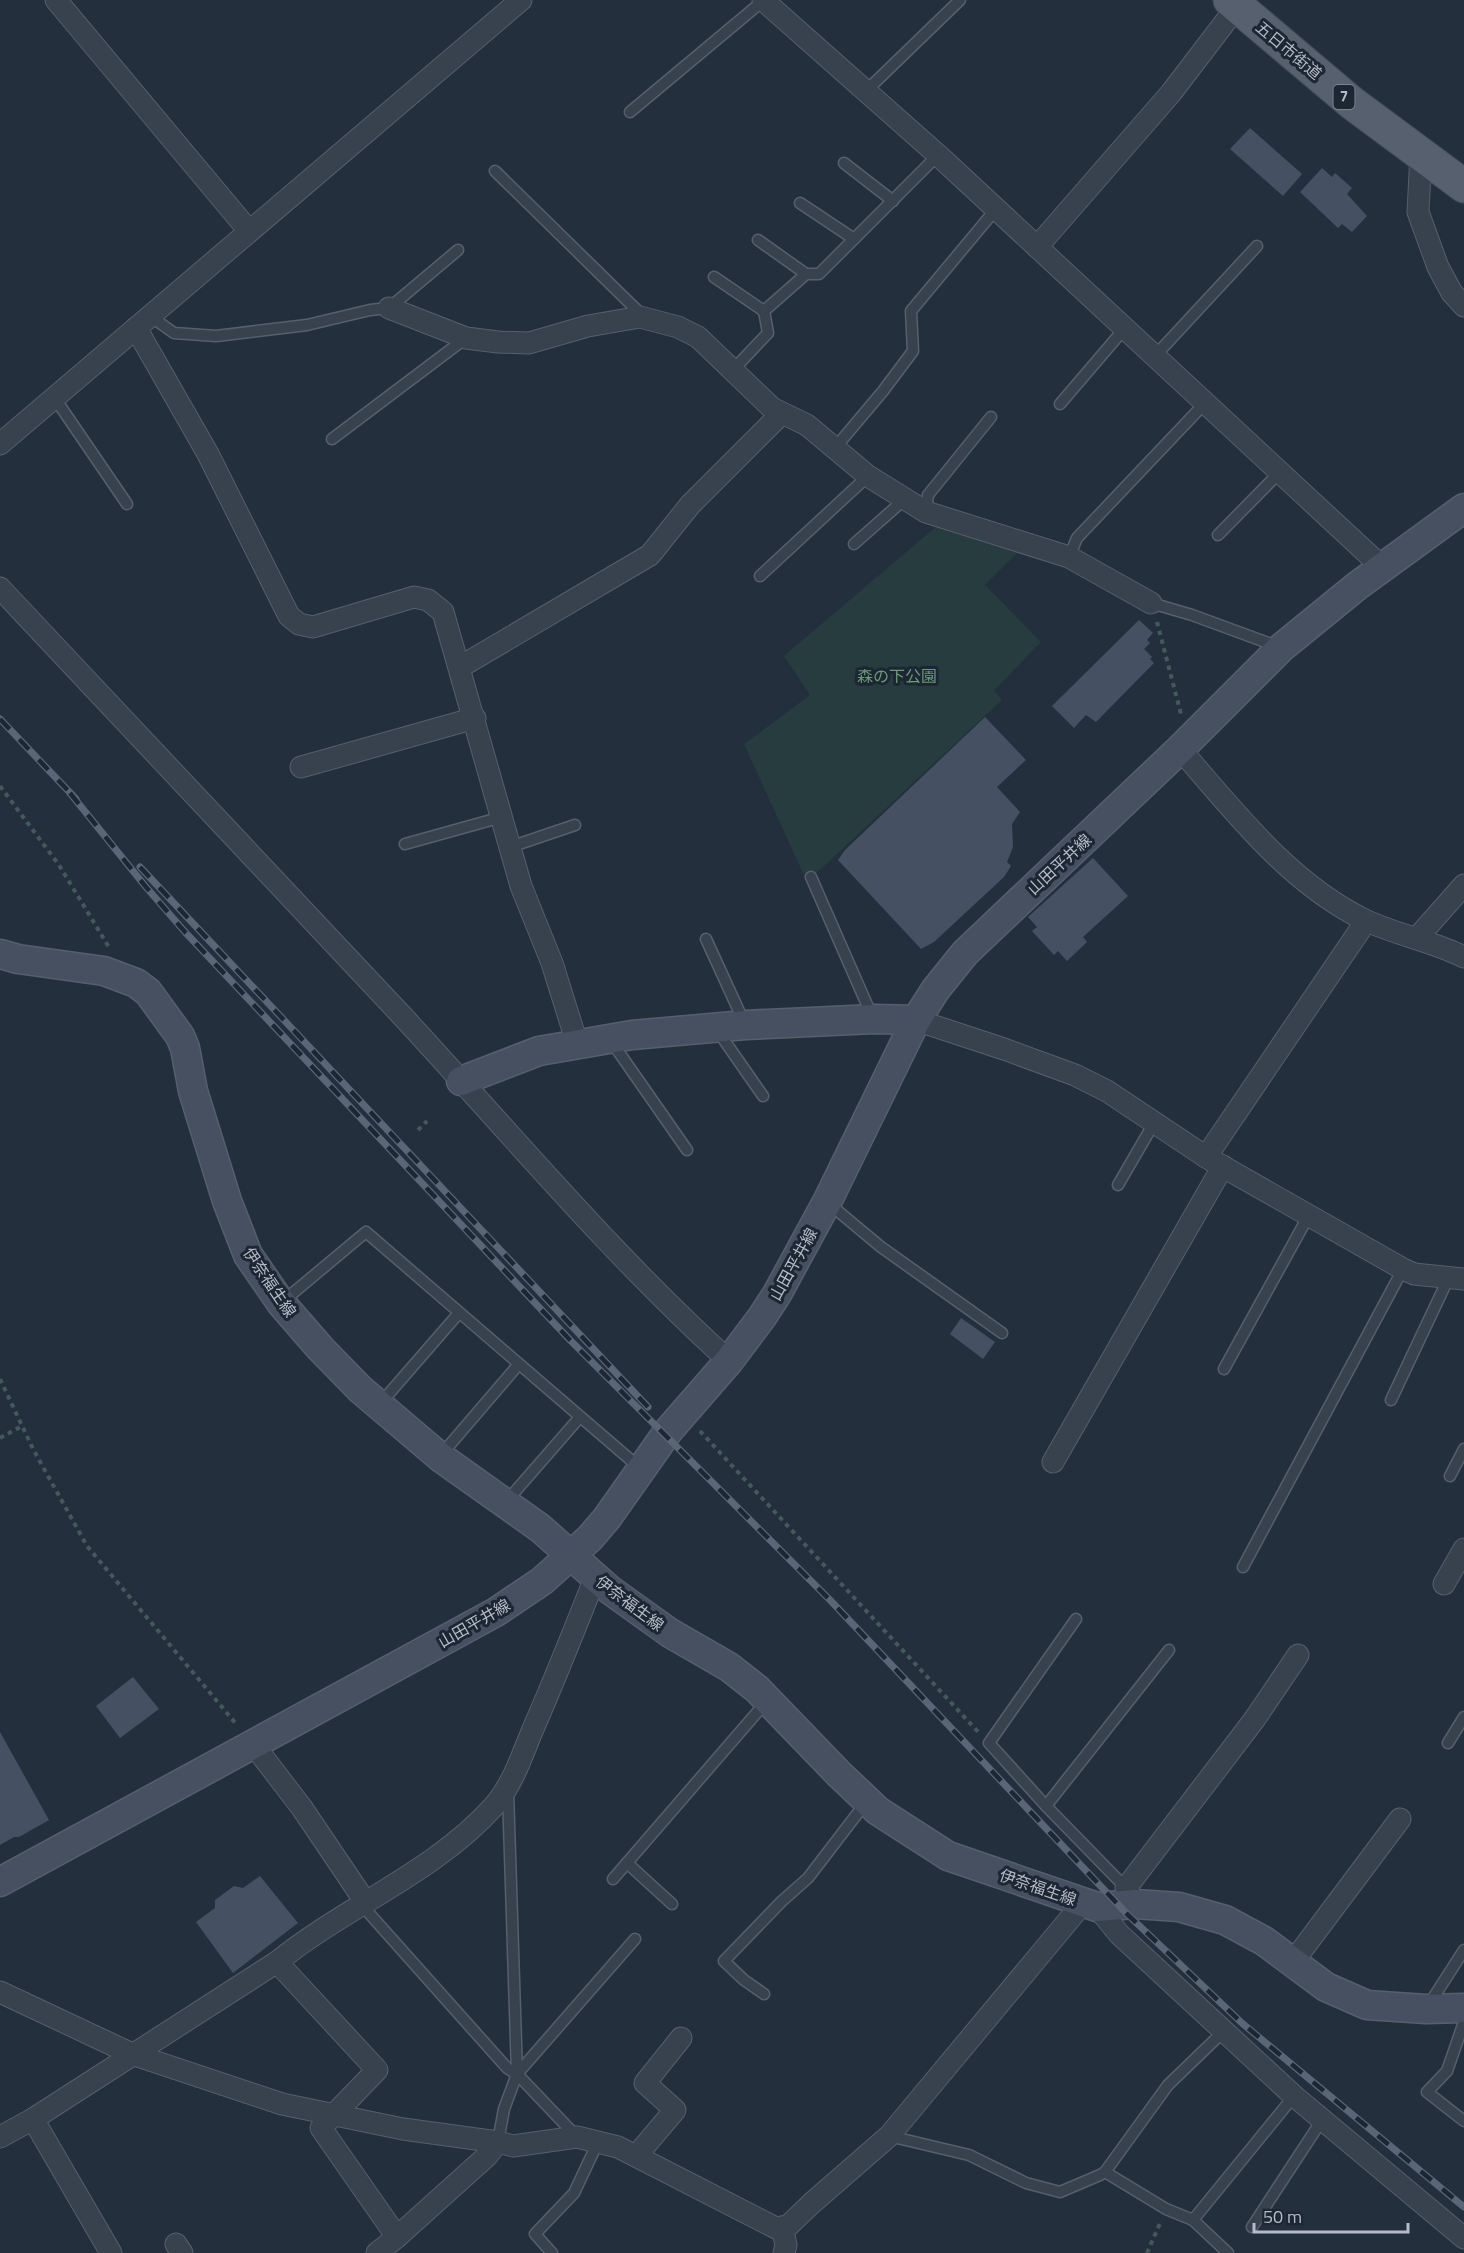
<svg xmlns="http://www.w3.org/2000/svg" width="1464" height="2253" font-family="'Titillium Web','Noto Sans JP',sans-serif">
<style>
.green{fill:#263c3f}
.building{fill:#455162}
.lines{fill:none;stroke-linecap:round;stroke-linejoin:round}
.lane-casing{stroke:#565f6c;stroke-width:13}
.street-casing{stroke:#565f6c;stroke-width:23}
.secondary-casing{stroke:#565f6c;stroke-width:31}
.primary-casing{stroke:#414a57;stroke-width:35}
.path{stroke:#44595c;stroke-width:4;stroke-dasharray:4.5 4.5;stroke-linecap:butt}
.lane{stroke:#38414e;stroke-width:10}
.street{stroke:#38414e;stroke-width:21}
.secondary{stroke:#465061;stroke-width:28}
.primary{stroke:#56606e;stroke-width:33}
.rail-casing{stroke:#5a6575;stroke-width:7}
.rail{stroke:#1d2633;stroke-width:4.5;stroke-dasharray:14;stroke-linecap:butt}
.labels{text-anchor:middle;stroke-width:6;stroke-linejoin:round;paint-order:stroke}
.shield{fill:#1d2633;stroke:#878f9c;stroke-width:1.5}
.shield-label{font-size:15px;font-weight:bold;fill:#b4bcc9}
.street-label{font-size:16px;fill:#b4bcc9;stroke:#1d2633}
.park-label{font-size:16px;fill:#6b9a76;stroke:#1d2633}
</style>
<rect width="100%" height="100%" fill="#242f3e"/>
<path class="green" d="M 938,525 L 1023,547 L 985,585 L 1041,642 L 994,690 L 1002,700 L 807,882 L 744,744 L 810,695 L 784,656 Z"/>
<g class="building">
<path d="M 1250,128 L 1302,174 L 1283,196 L 1230,149 Z"/>
<path d="M 1322,168 L 1332,177 L 1335,173 L 1352,188 L 1347,194 L 1367,216 L 1352,232 L 1342,224 L 1338,228 L 1300,192 Z"/>
<path d="M 1139,620 L 1153,633 L 1147,640 L 1150,643 L 1144,649 L 1152,657 L 1150,659 L 1154,663 L 1096,722 L 1086,715 L 1074,728 L 1052,706 Z"/>
<path d="M 985,717 L 1026,760 L 997,787 L 1020,812 L 1012,824 L 1013,847 L 1007,862 L 1011,866 L 1004,877 L 934,942 L 921,949 L 838,860 L 845,850 Z"/>
<path d="M 1093,858 L 1128,896 L 1083,937 L 1087,942 L 1067,961 L 1058,951 L 1054,955 L 1032,931 L 1037,927 L 1028,917 Z"/>
<path d="M 961,1318 L 995,1342 L 983,1359 L 950,1334 Z"/>
<path d="M 133,1677 L 159,1709 L 120,1738 L 96,1706 Z"/>
<path d="M 0,1732 L 49,1820 L 19,1837 L 14,1837 L 0,1845 Z"/>
<path d="M 260,1876 L 298,1923 L 233,1973 L 196,1922 L 215,1908 L 215,1900 L 234,1886 L 243,1888 Z"/>
</g>
<g class="lines">
<defs>
<g id="lane">
<path d="M 866,91 L 960,0"/>
<path d="M 630,112 L 764,0"/>
<path d="M 844,163 L 893,201"/>
<path d="M 495,171 L 644,317"/>
<path d="M 800,203 L 854,239"/>
<path d="M 758,240 L 806,274"/>
<path d="M 714,277 L 764,311"/>
<path d="M 150,316 L 174,333 L 216,336 L 307,325 L 370,310 L 389,308 L 458,250"/>
<path d="M 1155,356 L 1257,246"/>
<path d="M 732,371 L 768,333 L 764,311 L 806,274 L 819,274 L 938,155"/>
<path d="M 54,397 L 127,504"/>
<path d="M 1060,404 L 1125,328"/>
<path d="M 332,439 L 466,338"/>
<path d="M 835,448 L 883,391 L 913,351 L 911,311 L 996,209"/>
<path d="M 926,512 L 928,495 L 991,417"/>
<path d="M 1218,535 L 1280,472"/>
<path d="M 854,544 L 905,499"/>
<path d="M 1069,557 L 1077,538 L 1206,402"/>
<path d="M 760,576 L 868,476"/>
<path d="M 1151,603 L 1192,615 L 1279,647"/>
<path d="M 405,844 L 502,817"/>
<path d="M 510,847 L 575,825"/>
<path d="M 811,877 L 872,1016"/>
<path d="M 706,939 L 744,1022"/>
<path d="M 717,1030 L 763,1096"/>
<path d="M 611,1041 L 687,1150"/>
<path d="M 1118,1185 L 1154,1123"/>
<path d="M 827,1202 L 881,1247 L 1002,1333"/>
<path d="M 281,1303 L 366,1232 L 640,1468"/>
<path d="M 1224,1369 L 1309,1215"/>
<path d="M 1391,1400 L 1449,1277"/>
<path d="M 379,1405 L 459,1313"/>
<path d="M 441,1455 L 519,1364"/>
<path d="M 1450,1476 L 1464,1449"/>
<path d="M 505,1503 L 580,1417"/>
<path d="M 1243,1567 L 1403,1269"/>
<path d="M 1076,1619 L 989,1743 L 1046,1806 L 1126,1888"/>
<path d="M 1448,1743 L 1464,1717"/>
<path d="M 508,1792 L 517,2074"/>
<path d="M 1046,1806 L 1169,1650"/>
<path d="M 627,1863 L 672,1904"/>
<path d="M 613,1879 L 766,1702"/>
<path d="M 366,1903 L 367,1911 L 507,2068 L 517,2074 L 577,2137"/>
<path d="M 764,1994 L 744,1980 L 724,1961 L 782,1901 L 808,1878 L 867,1801"/>
<path d="M 1428,2006 L 1464,1950"/>
<path d="M 1464,2022 L 1447,2071 L 1427,2092 L 1464,2121"/>
<path d="M 889,2136 L 969,2155 L 1026,2183 L 1060,2192 L 1100,2175 L 1105,2172 L 1168,2085 L 1224,2031"/>
<path d="M 498,2142 L 504,2109 L 517,2074 L 635,1939"/>
<path d="M 1105,2172 L 1166,2209 L 1193,2220 L 1228,2253"/>
<path d="M 1193,2220 L 1294,2096"/>
<path d="M 1252,2227 L 1322,2120"/>
<path d="M 552,2253 L 535,2234 L 574,2193 L 598,2142"/>
</g>
<g id="street">
<path d="M 56,0 L 249,231"/>
<path d="M 763,0 L 938,155 L 1382,567"/>
<path d="M 1421,154 L 1418,212 L 1438,267 L 1452,293 L 1464,306"/>
<path d="M 1037,247 L 1171,93 L 1242,0"/>
<path d="M 389,308 L 466,338 L 498,342 L 529,343 L 588,326 L 640,317 L 678,327 L 698,337 L 772,408 L 807,425 L 868,476 L 926,512 L 1069,557 L 1151,603"/>
<path d="M 136,328 L 208,454 L 289,616 L 299,624 L 313,627 L 414,597 L 428,600 L 443,612 L 521,886 L 552,963 L 577,1043"/>
<path d="M 0,444 L 521,0"/>
<path d="M 0,588 C 135,732 271,875 406,1020 C 512,1135 613,1256 729,1361"/>
<path d="M 460,667 L 650,555 L 690,505 L 781,414"/>
<path d="M 1180,749 C 1234,811 1289,883 1365,920 C 1396,935 1433,941 1464,957"/>
<path d="M 301,767 L 475,718"/>
<path d="M 1417,938 L 1464,885"/>
<path d="M 916,1020 L 1004,1049 L 1075,1075 L 1107,1091 L 1206,1157 L 1403,1269 L 1414,1274 L 1464,1279"/>
<path d="M 1206,1157 L 1366,921"/>
<path d="M 1053,1462 L 1223,1166"/>
<path d="M 1444,1584 L 1464,1549"/>
<path d="M 253,1744 L 302,1808 L 366,1903"/>
<path d="M 1135,1904 L 1126,1888 L 1254,1720 L 1298,1655"/>
<path d="M 1097,1907 L 1119,1934 L 1294,2096 L 1464,2238"/>
<path d="M 277,1962 L 377,2070 L 321,2128 L 397,2237"/>
<path d="M 1293,1962 L 1400,1819"/>
<path d="M 0,1992 L 132,2054 L 282,2104 L 403,2129 L 498,2142 L 513,2146 L 577,2137 L 618,2147 L 776,2228 L 788,2226 L 812,2203 L 889,2136 L 1083,1903"/>
<path d="M 33,2119 L 111,2253"/>
<path d="M 0,2137 L 33,2119 L 277,1962 C 346,1906 434,1873 494,1806 C 513,1784 522,1755 533,1729 C 555,1679 575,1628 595,1578"/>
<path d="M 637,2155 L 675,2110 L 645,2083 L 681,2038"/>
<path d="M 782,2227 L 786,2245 L 784,2253"/>
<path d="M 176,2244 L 182,2253"/>
<path d="M 377,2253 L 397,2237 L 487,2156 L 498,2142"/>
</g>
<g id="secondary">
<path d="M 0,954 L 18,959 L 104,971 L 136,983 L 148,992 L 180,1036 L 185,1048 L 193,1091 L 227,1201 L 248,1255 L 281,1303 L 320,1348 L 360,1389 L 440,1457 L 540,1528 L 610,1590 L 670,1633 L 729,1667 L 757,1689 L 839,1774 L 878,1811 L 948,1856 L 1097,1907 L 1135,1904 L 1179,1907 L 1225,1920 L 1264,1941 L 1326,1987 L 1367,2005 L 1426,2009 L 1464,2008"/>
<path d="M 461,1081 L 539,1051 L 632,1035 L 745,1025 L 874,1019 L 916,1020"/>
<path d="M 0,1882 L 496,1612 L 542,1581 L 590,1538 L 607,1518 L 669,1430 L 729,1361 L 762,1317 L 777,1294 L 827,1202 L 916,1020 L 936,989 L 965,953 L 1180,749 L 1281,648 L 1357,586 L 1464,508"/>
</g>
<path id="primary" d="M 1230,0 L 1352,103 L 1464,186"/>
</defs>
<use href="#lane" class="lane-casing"/>
<use href="#street" class="street-casing"/>
<use href="#secondary" class="secondary-casing"/>
<use href="#primary" class="primary-casing"/>
<g class="path">
<path d="M 1157,622 L 1181,714"/>
<path d="M 0,786 L 59,865 L 110,949"/>
<path d="M 418,1130 L 427,1121"/>
<path d="M 0,1379 L 33,1449 L 87,1546 L 237,1725"/>
<path d="M 700,1431 L 980,1734"/>
<path d="M 0,1438 L 22,1426"/>
<path d="M 1147,2253 L 1161,2221"/>
</g>
<use href="#lane" class="lane"/>
<use href="#street" class="street"/>
<use href="#secondary" class="secondary"/>
<use href="#primary" class="primary"/>
<defs>
<g id="rail">
<path d="M 0,719 L 76,799"/>
<path d="M 70,793 L 146,887 L 185,932 L 570,1340 L 830,1600 L 1127,1914 L 1243,2024 L 1464,2207"/>
<path d="M 140,867 L 648,1407"/>
</g>
</defs>
<use href="#rail" class="rail-casing"/>
<use href="#rail" class="rail"/>
</g>
<g class="labels">
<rect class="shield" x="1333.5" y="85" width="21" height="24" rx="4.5"/>
<g class="shield-label">
<text x="1344" y="102">7</text>
</g>
<g class="street-label">
<text transform="translate(1289 50) rotate(40)" y="6">五日市街道</text>
<text transform="translate(1059 864) rotate(-43)" y="6">山田平井線</text>
<text transform="translate(793 1264) rotate(-61)" y="6">山田平井線</text>
<text transform="translate(270 1282) rotate(56)" y="6">伊奈福生線</text>
<text transform="translate(630 1603) rotate(37)" y="6">伊奈福生線</text>
<text transform="translate(474 1623) rotate(-30)" y="6">山田平井線</text>
<text transform="translate(1038 1887) rotate(19)" y="6">伊奈福生線</text>
</g>
<g class="park-label">
<text x="897" y="682">森の下公園</text>
</g>
</g>
<path d="M1254 2223v9h154v-9" fill="none" stroke="#b4bcc9" stroke-width="3"/>
<text x="1263" y="2223" font-size="18" fill="#b4bcc9" stroke="#1d2633" stroke-width="4.5" paint-order="stroke">50 m</text>
</svg>
